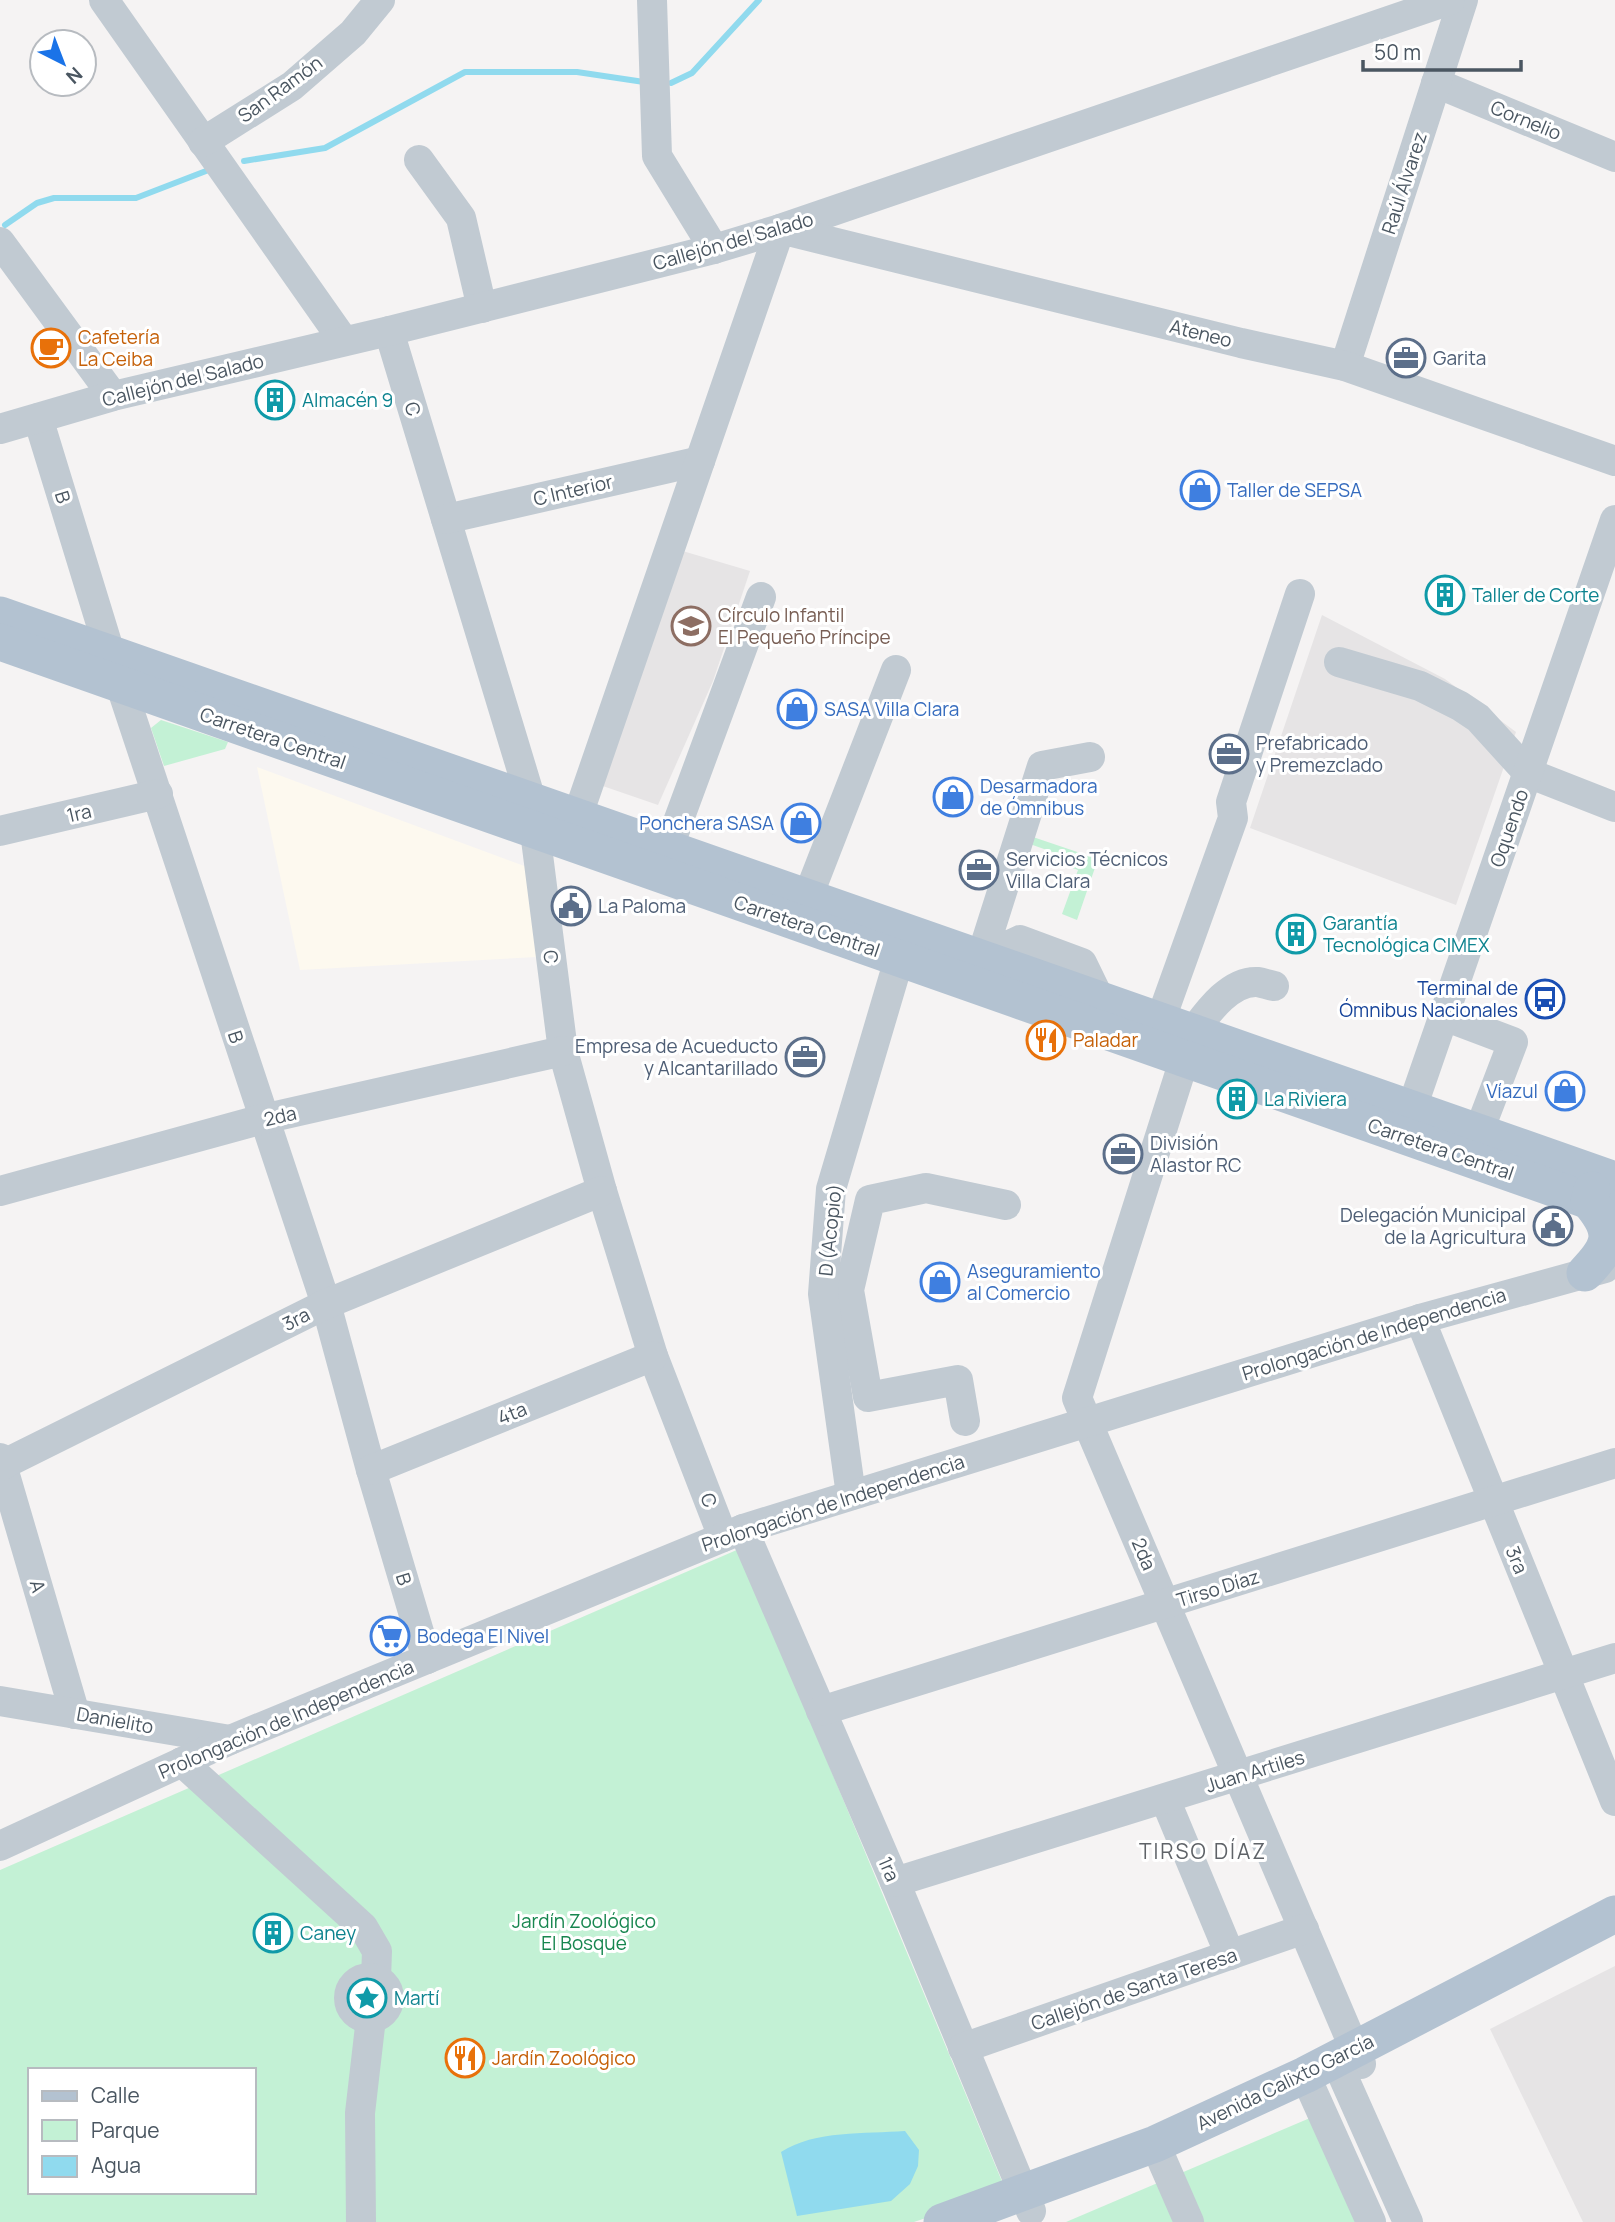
<svg xmlns="http://www.w3.org/2000/svg" width="1615" height="2222" font-family="Manrope,sans-serif">
<style>
.commercial{fill:#fdf9ef}
.education{fill:#e6e4e5}
.green{fill:#c3f1d5;fill-rule:evenodd}
.water{fill:#90daee}
.lines{fill:none;stroke-linecap:round;stroke-linejoin:round}
.stream{stroke:#90daee;stroke-width:6}
.minor{stroke:#c1cad2;stroke-width:30}
.major{stroke:#b3c2d1;stroke-width:37}
.labels{text-anchor:middle;stroke-width:6;stroke-linejoin:round;paint-order:stroke}
.street-label{font-size:19px;fill:#4a5661;stroke:#fff}
.food-label{font-size:19px;fill:#c56008;stroke:#fff;text-anchor:start}
.service-label{font-size:19px;fill:#4e5e75;stroke:#fff;text-anchor:start}
.culture-label{font-size:19px;fill:#0d838f;stroke:#fff;text-anchor:start}
.shop-label{font-size:19px;fill:#366cbe;stroke:#fff;text-anchor:start}
.education-label{font-size:19px;fill:#785e54;stroke:#fff;text-anchor:start}
.transit-label{font-size:19px;fill:#164399;stroke:#fff;text-anchor:end}
.park-label{font-size:19px;fill:#17864f;stroke:#fff}
.neighbourhood-label{font-size:21px;letter-spacing:2px;fill:#5f6368;stroke:#fff}
</style>
<rect width="100%" height="100%" fill="#f5f3f3"/>
<path class="commercial" d="M 257,767 L 527,867 L 537,957 L 300,970 Z"/>
<g class="education">
<path d="M 676,549 L 750,571 L 713,681 L 658,805 L 597,784 Z"/>
<path d="M 1322,615 L 1445,679 L 1516,732 L 1456,905 L 1250,828 Z"/>
<path d="M 1615,1966 L 1615,2222 L 1583,2222 L 1490,2029 Z"/>
</g>
<g class="green">
<path d="M 161,720 L 228,742 L 225,749 L 164,766 L 151,728 Z"/>
<path d="M 1033,837 L 1098,859 L 1077,920 L 1062,914 L 1078,870 L 1067,866 L 1069,858 L 1030,844 Z"/>
<path d="M 739,1549 L 1006,2191 L 914,2222 L 0,2222 L 0,1870 ZM 30,2070 L 254,2070 L 254,2192 L 30,2192 Z"/>
<path d="M 1310,2118 L 1356,2222 L 1066,2222 Z"/>
</g>
<path class="water" d="M 905,2131 L 919,2150 L 918,2166 L 910,2184 L 891,2201 L 797,2216 L 781,2152 C 815,2130 865,2134 905,2131 Z"/>
<g class="lines">
<g class="stream">
<path d="M 671,83 L 692,73 L 759,0"/>
<path d="M 244,161 L 325,148 L 465,72 L 577,72 L 644,82"/>
<path d="M 5,225 L 37,203 L 54,198 L 136,198 L 206,171"/>
</g>
<g class="minor">
<path d="M 104,0 L 343,340"/>
<path d="M 652,0 L 657,156 L 714,249"/>
<path d="M 1436,83 L 1615,157"/>
<path d="M 203,142 L 292,86 L 353,33 L 380,0"/>
<path d="M 419,160 L 461,218 L 482,308"/>
<path d="M 0,242 L 113,396"/>
<path d="M 389,331 L 531,800 L 563,1051 L 602,1191 L 653,1356 L 723,1537"/>
<path d="M 1345,366 L 1463,0"/>
<path d="M 38,418 L 110,653 L 326,1304 L 371,1470 L 427,1659"/>
<path d="M 0,429 L 113,396 L 389,331 L 714,249 L 780,229 L 1450,0"/>
<path d="M 446,519 L 700,461"/>
<path d="M 1339,662 L 1420,686 L 1460,706 L 1478,718 L 1528,773 L 1615,807"/>
<path d="M 1090,757 L 1042,766 L 981,958 L 1020,940 L 1082,963 L 1100,1000"/>
<path d="M 0,831 L 158,794"/>
<path d="M 570,838 L 780,229 L 1241,343 L 1345,366 L 1615,461"/>
<path d="M 668,849 L 761,597"/>
<path d="M 800,917 L 896,670"/>
<path d="M 1274,986 C 1269,985 1263,983 1258,982 C 1230,980 1207,1013 1193,1032 L 1077,1398 L 1361,2064"/>
<path d="M 1444,1016 L 1513,1042 L 1471,1152"/>
<path d="M 1153,1041 L 1233,818 L 1231,802 L 1300,594"/>
<path d="M 1405,1128 L 1615,520"/>
<path d="M 0,1191 L 263,1119 L 563,1051"/>
<path d="M 1420,1319 L 1615,1801"/>
<path d="M 965,1421 L 958,1380 L 868,1397 L 849,1290 L 870,1200 L 926,1188 L 1006,1205"/>
<path d="M 0,1458 L 75,1714"/>
<path d="M 0,1466 L 326,1304 L 602,1191"/>
<path d="M 371,1470 L 653,1356"/>
<path d="M 851,1495 L 823,1294 L 831,1189 L 905,939"/>
<path d="M 743,1529 L 895,1882 L 1031,2211"/>
<path d="M 0,1701 L 230,1740"/>
<path d="M 821,1711 L 1615,1463"/>
<path d="M 182,1762 L 363,1927 L 377,1951 L 376,1979"/>
<path d="M 1165,1799 L 1230,1955"/>
<path d="M 0,1846 L 230,1740 L 743,1529 L 1420,1319 L 1605,1268"/>
<path d="M 895,1882 L 1615,1658"/>
<circle cx="369" cy="1998" r="20"/>
<path d="M 963,2048 L 1304,1929"/>
<path d="M 1342,2074 L 1408,2222"/>
<path d="M 1305,2075 L 1371,2222"/>
<path d="M 1155,2144 L 1189,2222"/>
<path d="M 361,2222 L 360,2113 L 371,2018"/>
</g>
<g class="major">
<path d="M 0,615 L 1615,1180"/>
<path d="M 0,642 L 1615,1210"/>
<path d="M 1585,1273 C 1612,1245 1615,1232 1589,1201 L 1592,1190"/>
<path d="M 942,2222 L 1155,2144 L 1305,2075 L 1615,1914"/>
</g>
</g>
<defs>
<symbol id="cafe-ring" viewBox="-11 -11 22 22"><circle r="9.5" fill="#fff" stroke="#e8710a" stroke-width="1.5"/><path d="M-5.5-4.5H6V0H3Q3 3.5 0 3.5H-2.5Q-5.5 3.5-5.5 0ZM3-3.2v2h1.7v-2ZM-6 4.5H4V6H-6Z" fill="#e8710a"/></symbol>
<symbol id="office-ring" viewBox="-11 -11 22 22"><circle r="9.5" fill="#fff" stroke="#5c6f8a" stroke-width="1.5"/><path d="M-6-3h4V-5.5h4V-3h4V5H-6ZM-1-4.5V-3h2v-1.5ZM-6 0V1H6V0Z" fill="#5c6f8a"/></symbol>
<symbol id="building-ring" viewBox="-11 -11 22 22"><circle r="9.5" fill="#fff" stroke="#0f9aa8" stroke-width="1.5"/><path d="M-4-6H4V6H1V3H-1V6H-4ZM-2.5-4.3h1.7v1.8h-1.7ZM.8-4.3h1.7v1.8H.8ZM-2.5-1h1.7V.8h-1.7ZM.8-1h1.7V.8H.8Z" fill="#0f9aa8"/></symbol>
<symbol id="shop-ring" viewBox="-11 -11 22 22"><circle r="9.5" fill="#fff" stroke="#3f7fe0" stroke-width="1.5"/><path d="M-5-2.5h2.3a2.7 3.5 0 0 1 5.4 0H5L5.5 6h-11ZM-1.5-2.5h3a1.5 2.3 0 0 0-3 0Z" fill="#3f7fe0"/></symbol>
<symbol id="school-ring" viewBox="-11 -11 22 22"><circle r="9.5" fill="#fff" stroke="#8d6e63" stroke-width="1.5"/><path d="M0-5L7-2L0 1L-7-2ZM-4 1L0 2.5L4 1V4Q0 6-4 4Z" fill="#8d6e63"/></symbol>
<symbol id="civic-ring" viewBox="-11 -11 22 22"><circle r="9.5" fill="#fff" stroke="#5c6f8a" stroke-width="1.5"/><path d="M-.6-6.5H3V-4.5H.6V-3L4-1V1h2V6H-6V1h2V-1L-.6-3ZM-1.2 2.5V6h2.4V2.5Z" fill="#5c6f8a"/></symbol>
<symbol id="bus-ring" viewBox="-11 -11 22 22"><circle r="9.5" fill="#fff" stroke="#1a4fb4" stroke-width="1.5"/><path d="M-5-6H5V4H4V6H2V4H-2V6H-4V4H-5ZM-3.5-4V0h7V-4ZM-3.5 1.2v1.5H-2V1.2ZM2 1.2v1.5H3.5V1.2Z" fill="#1a4fb4"/></symbol>
<symbol id="restaurant-ring" viewBox="-11 -11 22 22"><circle r="9.5" fill="#fff" stroke="#e8710a" stroke-width="1.5"/><path d="M-5-6h1v4h1v-4h1v4h1v-4h1v5L-1.5 .5V6h-2V.5L-5-1ZM5-6V6H3V1.5H1.5Q1.5-4 5-6Z" fill="#e8710a"/></symbol>
<symbol id="supermarket-ring" viewBox="-11 -11 22 22"><circle r="9.5" fill="#fff" stroke="#3f7fe0" stroke-width="1.5"/><path d="M-6-5.5h2.5l.6 2H6L4.5 2H-2.5L-4.4-4H-6ZM-1.5 3.2a1.3 1.3 0 1 0 .1 0ZM3 3.2a1.3 1.3 0 1 0 .1 0Z" fill="#3f7fe0"/></symbol>
<symbol id="sight-ring" viewBox="-11 -11 22 22"><circle r="9.5" fill="#fff" stroke="#0f9aa8" stroke-width="1.5"/><path d="M0-6L1.8-2.2L6-1.7L2.9 1.2L3.7 5.4L0 3.3L-3.7 5.4L-2.9 1.2L-6-1.7L-1.8-2.2Z" fill="#0f9aa8"/></symbol>
</defs>
<g fill-rule="evenodd">
<use href="#cafe-ring" x="29" y="326" width="44" height="44"/>
<use href="#office-ring" x="1384" y="336" width="44" height="44"/>
<use href="#building-ring" x="253" y="378" width="44" height="44"/>
<use href="#shop-ring" x="1178" y="468" width="44" height="44"/>
<use href="#building-ring" x="1423" y="573" width="44" height="44"/>
<use href="#school-ring" x="669" y="604" width="44" height="44"/>
<use href="#shop-ring" x="775" y="687" width="44" height="44"/>
<use href="#office-ring" x="1207" y="732" width="44" height="44"/>
<use href="#shop-ring" x="931" y="775" width="44" height="44"/>
<use href="#shop-ring" x="779" y="801" width="44" height="44"/>
<use href="#office-ring" x="957" y="848" width="44" height="44"/>
<use href="#civic-ring" x="549" y="884" width="44" height="44"/>
<use href="#building-ring" x="1274" y="912" width="44" height="44"/>
<use href="#bus-ring" x="1523" y="977" width="44" height="44"/>
<use href="#restaurant-ring" x="1024" y="1018" width="44" height="44"/>
<use href="#office-ring" x="783" y="1035" width="44" height="44"/>
<use href="#shop-ring" x="1543" y="1069" width="44" height="44"/>
<use href="#building-ring" x="1215" y="1077" width="44" height="44"/>
<use href="#office-ring" x="1101" y="1132" width="44" height="44"/>
<use href="#civic-ring" x="1531" y="1204" width="44" height="44"/>
<use href="#shop-ring" x="918" y="1260" width="44" height="44"/>
<use href="#supermarket-ring" x="368" y="1614" width="44" height="44"/>
<use href="#building-ring" x="251" y="1911" width="44" height="44"/>
<use href="#sight-ring" x="345" y="1976" width="44" height="44"/>
<use href="#restaurant-ring" x="443" y="2036" width="44" height="44"/>
</g>
<g class="labels">
<g class="street-label">
<text transform="translate(280 89) rotate(-36)" y="7">San Ramón</text>
<text transform="translate(1526 120) rotate(22)" y="7">Cornelio</text>
<text transform="translate(1404 183) rotate(-72)" y="7">Raúl Álvarez</text>
<text transform="translate(733 241) rotate(-16)" y="7">Callejón del Salado</text>
<text transform="translate(1201 333) rotate(14)" y="7">Ateneo</text>
<text transform="translate(183 380) rotate(-14)" y="7">Callejón del Salado</text>
<text transform="translate(413 409) rotate(73)" y="7">C</text>
<text transform="translate(573 490) rotate(-13)" y="7">C Interior</text>
<text transform="translate(63 497) rotate(73)" y="7">B</text>
<text transform="translate(273 738) rotate(19)" y="7">Carretera Central</text>
<text transform="translate(79 813) rotate(-13)" y="7">1ra</text>
<text transform="translate(1509 828) rotate(-71)" y="7">Oquendo</text>
<text transform="translate(807 926) rotate(19)" y="7">Carretera Central</text>
<text transform="translate(551 957) rotate(83)" y="7">C</text>
<text transform="translate(236 1037) rotate(72)" y="7">B</text>
<text transform="translate(280 1116) rotate(-13)" y="7">2da</text>
<text transform="translate(1441 1149) rotate(19)" y="7">Carretera Central</text>
<text transform="translate(830 1230) rotate(-84)" y="7">D (Acopio)</text>
<text transform="translate(296 1319) rotate(-27)" y="7">3ra</text>
<text transform="translate(1374 1334) rotate(-17)" y="7">Prolongación de Independencia</text>
<text transform="translate(512 1413) rotate(-22)" y="7">4ta</text>
<text transform="translate(709 1500) rotate(69)" y="7">C</text>
<text transform="translate(833 1503) rotate(-18)" y="7">Prolongación de Independencia</text>
<text transform="translate(1144 1554) rotate(67)" y="7">2da</text>
<text transform="translate(1517 1560) rotate(68)" y="7">3ra</text>
<text transform="translate(404 1579) rotate(73)" y="7">B</text>
<text transform="translate(38 1586) rotate(74)" y="7">A</text>
<text transform="translate(1218 1588) rotate(-17)" y="7">Tirso Díaz</text>
<text transform="translate(286 1719) rotate(-23)" y="7">Prolongación de Independencia</text>
<text transform="translate(115 1720) rotate(10)" y="7">Danielito</text>
<text transform="translate(1255 1771) rotate(-17)" y="7">Juan Artiles</text>
<text transform="translate(889 1869) rotate(67)" y="7">1ra</text>
<text transform="translate(1134 1989) rotate(-19)" y="7">Callejón de Santa Teresa</text>
<text transform="translate(1285 2082) rotate(-26)" y="7">Avenida Calixto García</text>
</g>
<g class="food-label">
<text x="78" y="344">Cafetería<tspan x="78" dy="22">La Ceiba</tspan></text>
<text x="1073" y="1047">Paladar</text>
<text x="492" y="2065">Jardín Zoológico</text>
</g>
<g class="service-label">
<text x="1433" y="365">Garita</text>
<text x="1256" y="750">Prefabricado<tspan x="1256" dy="22">y Premezclado</tspan></text>
<text x="1006" y="866">Servicios Técnicos<tspan x="1006" dy="22">Villa Clara</tspan></text>
<text x="598" y="913">La Paloma</text>
<text x="778" y="1053" text-anchor="end">Empresa de Acueducto<tspan x="778" dy="22">y Alcantarillado</tspan></text>
<text x="1150" y="1150">División<tspan x="1150" dy="22">Alastor RC</tspan></text>
<text x="1526" y="1222" text-anchor="end">Delegación Municipal<tspan x="1526" dy="22">de la Agricultura</tspan></text>
</g>
<g class="culture-label">
<text x="302" y="407">Almacén 9</text>
<text x="1472" y="602">Taller de Corte</text>
<text x="1323" y="930">Garantía<tspan x="1323" dy="22">Tecnológica CIMEX</tspan></text>
<text x="1264" y="1106">La Riviera</text>
<text x="300" y="1940">Caney</text>
<text x="394" y="2005">Martí</text>
</g>
<g class="shop-label">
<text x="1227" y="497">Taller de SEPSA</text>
<text x="824" y="716">SASA Villa Clara</text>
<text x="980" y="793">Desarmadora<tspan x="980" dy="22">de Ómnibus</tspan></text>
<text x="774" y="830" text-anchor="end">Ponchera SASA</text>
<text x="1538" y="1098" text-anchor="end">Víazul</text>
<text x="967" y="1278">Aseguramiento<tspan x="967" dy="22">al Comercio</tspan></text>
<text x="417" y="1643">Bodega El Nivel</text>
</g>
<g class="education-label">
<text x="718" y="622">Círculo Infantil<tspan x="718" dy="22">El Pequeño Príncipe</tspan></text>
</g>
<g class="transit-label">
<text x="1518" y="995">Terminal de<tspan x="1518" dy="22">Ómnibus Nacionales</tspan></text>
</g>
<g class="park-label">
<text x="584" y="1928">Jardín Zoológico<tspan x="584" dy="22">El Bosque</tspan></text>
</g>
<g class="neighbourhood-label">
<text x="1203" y="1859">TIRSO DÍAZ</text>
</g>
</g>
<rect x="28" y="2068" width="228" height="126" fill="#ffffff" stroke="#b7bbc0" stroke-width="2"/>
<rect x="42" y="2091" width="35" height="10" fill="#b3c2d1" stroke="#b7bbc0" stroke-width="2"/>
<text x="91" y="2103" font-size="21" fill="#4a5661">Calle</text>
<rect x="42" y="2120" width="35" height="21" fill="#c3f1d5" stroke="#b7bbc0" stroke-width="2"/>
<text x="91" y="2138" font-size="21" fill="#4a5661">Parque</text>
<rect x="42" y="2156" width="35" height="21" fill="#90daee" stroke="#b7bbc0" stroke-width="2"/>
<text x="91" y="2173" font-size="21" fill="#4a5661">Agua</text>
<g transform="translate(63 63) rotate(138)"><circle r="33" fill="#ffffff" stroke="#b7bbc0" stroke-width="2"/>
<path d="M0-5L12 26L0 18L-12 26Z" fill="#1a73e8"/>
<text y="-10" font-size="19" font-weight="bold" text-anchor="middle" fill="#4a5661">N</text>
</g>
<path d="M1363 60v10h158v-10" fill="none" stroke="#4a5661" stroke-width="3.5"/>
<text x="1374" y="60" font-size="21" fill="#4a5661" stroke="#ffffff" stroke-width="5" paint-order="stroke">50 m</text>
</svg>
